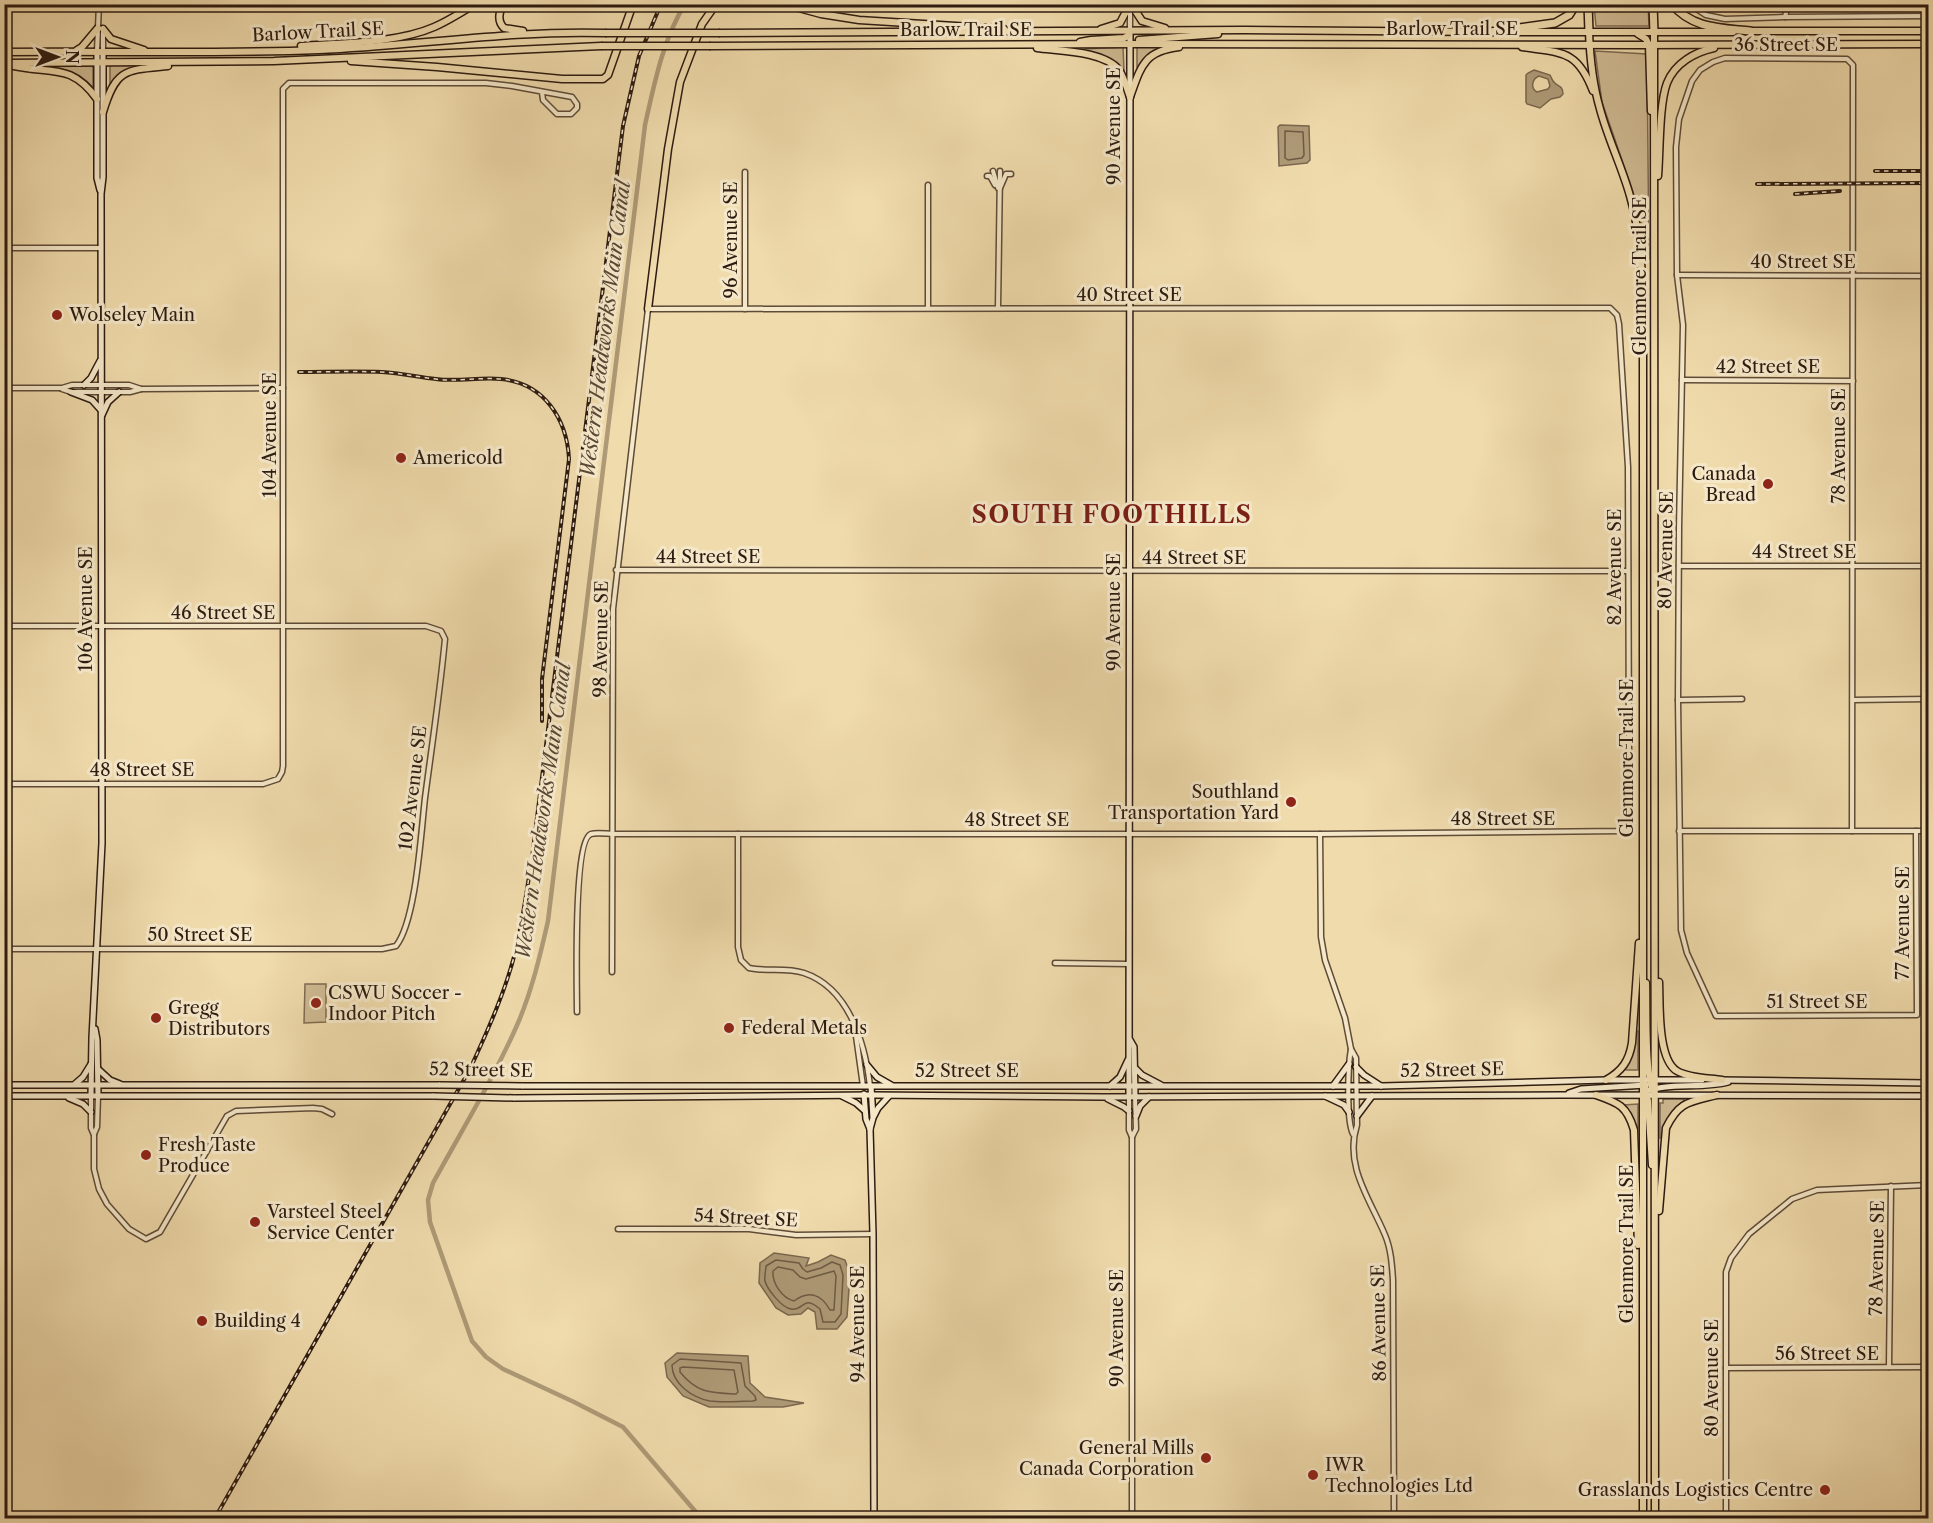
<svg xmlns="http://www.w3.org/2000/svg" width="1933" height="1523" font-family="'Libre Caslon Text',serif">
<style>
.green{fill:#cfba92;stroke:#7e6a52;stroke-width:1.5}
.water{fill:#ae9a77;stroke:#7a674e;stroke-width:1.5;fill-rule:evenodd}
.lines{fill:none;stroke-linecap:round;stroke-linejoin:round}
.shore{stroke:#6e5a44;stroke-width:1.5}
.canal{stroke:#ae9a77;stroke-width:4.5}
.street-casing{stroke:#5e4b38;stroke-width:7}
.secondary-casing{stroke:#2d1b11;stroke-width:8}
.primary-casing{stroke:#2d1b11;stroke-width:9}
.highway-casing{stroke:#2d1b11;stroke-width:10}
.street{stroke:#f5e8c9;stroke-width:4}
.secondary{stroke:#f5e8c9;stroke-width:5}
.primary{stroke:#f0dbac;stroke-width:6}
.highway{stroke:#f0dbac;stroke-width:7}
.rail-casing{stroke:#2d1b11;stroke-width:4}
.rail{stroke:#f5e8c9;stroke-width:1.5;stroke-dasharray:4.5;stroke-linecap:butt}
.secondary-bridge-casing{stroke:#2d1b11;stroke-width:8;stroke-linecap:butt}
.primary-bridge-casing{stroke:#2d1b11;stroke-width:9;stroke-linecap:butt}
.secondary-bridge{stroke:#f5e8c9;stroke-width:5}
.primary-bridge{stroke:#f0dbac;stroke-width:6}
.poi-dot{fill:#8f2418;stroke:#f5e8c9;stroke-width:2}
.labels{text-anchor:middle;stroke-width:6;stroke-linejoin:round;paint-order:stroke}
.street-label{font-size:18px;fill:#2d1b11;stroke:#f5e8c9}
.poi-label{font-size:18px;fill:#2d1b11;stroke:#f5e8c9;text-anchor:start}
.water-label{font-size:20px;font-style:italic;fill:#5a4735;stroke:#f5e8c9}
.district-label{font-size:24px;font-weight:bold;letter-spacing:1.5px;fill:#7a1f14;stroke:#f5e8c9}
</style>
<rect width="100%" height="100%" fill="#f0dbac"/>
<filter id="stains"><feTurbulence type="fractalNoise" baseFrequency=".00333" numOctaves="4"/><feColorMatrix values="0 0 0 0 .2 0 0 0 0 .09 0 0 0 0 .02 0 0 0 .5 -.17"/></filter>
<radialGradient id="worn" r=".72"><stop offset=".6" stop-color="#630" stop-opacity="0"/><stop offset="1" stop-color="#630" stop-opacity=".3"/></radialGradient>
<g class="green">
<path d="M 1594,5 L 1648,5 L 1649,26 L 1596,26 Z"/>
<path d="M 1123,47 L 1124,71 L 1122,72 C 1111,59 1101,53 1084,51 L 1085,49 Z"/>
<path d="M 1158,47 L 1158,49 L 1139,67 L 1137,67 L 1137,47 Z"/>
<path d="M 1595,51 L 1647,54 L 1649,259 L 1645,259 L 1641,222 L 1634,195 L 1602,102 Z"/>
<path d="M 91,64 L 93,68 L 93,87 L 92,87 C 82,75 71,71 56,68 L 56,66 Z"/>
<path d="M 110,64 L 137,64 L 137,66 L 120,73 L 110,85 Z"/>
<path d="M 305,984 L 326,984 L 326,1022 L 304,1023 Z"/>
<path d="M 1636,1031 L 1638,1031 L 1638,1070 L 1626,1070 L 1625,1068 Z"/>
<path d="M 1663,1099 L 1684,1099 L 1684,1101 C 1670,1110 1664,1122 1662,1138 L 1660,1138 L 1660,1103 L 1663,1103 Z"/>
<path d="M 1638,1104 L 1638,1128 L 1636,1128 L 1631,1114 L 1624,1105 Z"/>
<rect x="1921" y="1432" width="7" height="86"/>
</g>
<g class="water">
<path d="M 1534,70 L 1550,75 C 1551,77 1552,79 1553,81 C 1557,87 1563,85 1563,94 L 1560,97 L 1551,99 L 1540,108 L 1527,104 L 1526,102 L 1526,75 L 1528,73 ZM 1539,76 L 1548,79 L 1550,86 L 1548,89 L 1537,92 C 1530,88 1532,79 1539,76 Z"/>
<path d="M 1280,125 L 1309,126 L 1310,160 L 1307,163 L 1279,166 L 1278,127 Z"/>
<path d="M 774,1253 L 809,1258 L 806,1266 L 818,1262 L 831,1255 L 845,1260 L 850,1274 L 847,1317 L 837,1329 L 817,1329 L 815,1312 L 808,1308 L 801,1314 L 788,1315 L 776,1308 L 759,1283 L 760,1263 Z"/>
<path d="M 677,1353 L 748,1356 L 750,1383 L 765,1397 L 804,1403 L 783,1407 L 709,1407 L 683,1396 L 667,1377 L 665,1363 Z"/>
</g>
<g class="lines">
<g class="shore">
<path d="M 1285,131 L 1303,132 L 1304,155 L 1302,158 L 1288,160 L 1285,158 Z"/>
<path d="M 776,1260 L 799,1263 L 803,1269 L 807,1272 L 821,1268 L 832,1262 L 840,1265 L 843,1275 L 841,1314 L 835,1322 L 823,1322 L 820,1309 C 802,1294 805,1311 791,1309 C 782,1308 767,1289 765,1281 C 764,1277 766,1270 766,1266 Z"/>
<path d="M 778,1267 L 793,1270 L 800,1277 L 806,1279 L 834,1271 L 836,1276 L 834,1310 L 830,1310 C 821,1294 809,1290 794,1301 C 782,1298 772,1283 773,1271 Z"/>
<path d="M 680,1359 L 741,1363 L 745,1386 L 755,1396 L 756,1400 L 753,1401 C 739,1401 724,1403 710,1401 C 693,1398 672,1384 672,1365 Z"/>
<path d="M 683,1367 L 734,1370 L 738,1392 L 736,1394 C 710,1393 697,1393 680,1372 L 680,1368 Z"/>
</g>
<path class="canal" d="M 685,4 C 663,39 654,85 645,125 L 548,921 C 540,956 532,990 518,1023 C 494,1078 462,1130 433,1183 L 428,1200 L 430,1222 L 472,1341 L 486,1357 L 503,1369 L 574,1402 L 623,1427 L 701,1518"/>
<defs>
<g id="street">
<path d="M 1692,4 L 1695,8 L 1706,15 L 1725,19 L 1785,17 L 1928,16"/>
<path d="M 1785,17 L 1788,4"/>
<path d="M 103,29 L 103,51"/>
<path d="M 1130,31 L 1130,5"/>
<path d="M 97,51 L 99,4"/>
<path d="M 993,171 L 998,188"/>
<path d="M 745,172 L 745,309"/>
<path d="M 987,176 L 990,176 L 995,185"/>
<path d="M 928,185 L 928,308"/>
<path d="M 1000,188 L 1006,174 L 1011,174"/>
<path d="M 4,248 L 101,248"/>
<path d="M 1677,275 L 1928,276"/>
<path d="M 998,308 L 1000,171"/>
<path d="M 1682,380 L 1853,381"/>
<path d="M 4,388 L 62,388 L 72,385 L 129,385 L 141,389 L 283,388"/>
<path d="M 62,389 L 71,392 L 130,392 L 141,389"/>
<path d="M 1679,566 L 1928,566"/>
<path d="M 616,570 L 1628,571"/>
<path d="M 4,626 L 426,626 L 441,631 L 445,639 C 440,692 432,745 425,798 C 421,833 416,921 396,946 L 382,949 L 4,949"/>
<path d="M 1678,700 L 1742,699"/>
<path d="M 1853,700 L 1928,699"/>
<path d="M 4,784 L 263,784 L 278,779 L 282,772 L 283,766 L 283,89 L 289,83 L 486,83 L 512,86 L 572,97 L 577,104 L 577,108 L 571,114 L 557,114 L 543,100 L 542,92"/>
<path d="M 1679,831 L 1928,831"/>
<path d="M 1852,831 L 1853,65 L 1847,59 L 1725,58 L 1713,62 L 1700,70 L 1692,81 L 1679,119 L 1676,147 L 1677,275 L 1683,325 L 1679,528 L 1678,700 L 1681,930 L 1687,953 L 1716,1016 L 1917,1015 L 1916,831"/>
<path d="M 738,834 L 738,947 L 741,960 L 749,968 C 767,972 786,967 804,973 C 849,988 865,1043 870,1086"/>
<path d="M 1320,834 L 1321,937 L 1325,960 L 1345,1018 L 1351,1049 L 1356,1058 L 1357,1125 C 1344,1166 1370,1199 1385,1235 C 1391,1249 1392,1265 1393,1280 L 1394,1518"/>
<path d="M 1055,963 L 1129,964"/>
<path d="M 577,1012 C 577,989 573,840 591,834 C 597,832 607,834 614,834 C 632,834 651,834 670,834 L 1320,834 L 1621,831 L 1626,821 L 1629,754 L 1628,467 L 1619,324 L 1617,315 L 1610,308 L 1567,308 L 648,309 L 613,609 L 612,972"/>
<path d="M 856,1036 L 863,1086"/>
<path d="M 1351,1049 C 1348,1065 1346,1120 1353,1134"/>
<path d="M 91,1096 L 91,1128 L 94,1135 L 94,1169 L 99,1189 L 107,1204 L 129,1229 L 146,1239 L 160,1232 L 227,1116 L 236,1111 L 313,1108 L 322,1109 L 332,1114"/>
<path d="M 1129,1097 L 1129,1130 L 1132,1137"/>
<path d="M 94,1134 L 97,1127 L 98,1096"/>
<path d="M 618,1229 L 749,1229 L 796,1235 L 873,1234"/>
<path d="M 1889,1367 L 1891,1186"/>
<path d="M 1726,1368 L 1928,1367"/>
<path d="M 1132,1518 L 1132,1137 L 1136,1129 L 1135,1097"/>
<path d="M 1726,1518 L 1726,1272 L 1731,1258 L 1749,1234 L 1792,1199 L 1817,1190 L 1928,1185"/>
</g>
<g id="secondary">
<path d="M 97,51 L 97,178 L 100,190"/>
<path d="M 84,385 L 91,378 L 100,361"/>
<path d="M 71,392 L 92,400 L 101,410"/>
<path d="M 102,415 L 108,402 L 119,392"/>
<path d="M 95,1029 L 97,1040 L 98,1096"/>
<path d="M 1130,1040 L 1134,1047 L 1135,1097"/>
<path d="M 867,1065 L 877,1077 L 891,1085"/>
<path d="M 1356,1067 L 1364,1075 L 1381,1086"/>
<path d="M 98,1069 L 110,1080 L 120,1084"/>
<path d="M 1136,1069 L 1142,1075 L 1161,1085"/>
<path d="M 1720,1080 L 1928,1083"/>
<path d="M 75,1084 L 83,1077 L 91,1064"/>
<path d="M 4,1085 L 440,1085"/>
<path d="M 522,1086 L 1382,1086 L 1606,1080 L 1702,1080"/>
<path d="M 871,1086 L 873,1118 L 870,1129 L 873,1234 L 874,1518"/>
<path d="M 1110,1086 L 1120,1077 L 1128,1060"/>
<path d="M 1333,1086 L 1349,1064"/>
<path d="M 1569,1093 L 1581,1089 L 1646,1085"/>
<path d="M 1643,1093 C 1662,1082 1704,1089 1728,1082"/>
<path d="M 864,1094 L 866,1119 L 870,1129"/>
<path d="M 4,1096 L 434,1096"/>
<path d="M 91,1096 L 92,1038 L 102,843 L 101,194 L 103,177 L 103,51"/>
<path d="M 842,1096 L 856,1103 L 865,1111"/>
<path d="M 1325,1096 L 1344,1105 L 1349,1112"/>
<path d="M 1129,1097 L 1130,31"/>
<path d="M 69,1098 L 83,1104 L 91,1112"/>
<path d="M 514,1098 L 872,1095 L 1104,1097 L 1561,1095 L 1928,1096"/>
<path d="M 1108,1099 L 1124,1107 L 1129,1111"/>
<path d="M 874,1116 L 878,1108 L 889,1096"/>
<path d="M 1136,1116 L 1140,1106 L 1149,1097"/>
<path d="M 1357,1116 L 1372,1096"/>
</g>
<g id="primary">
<path d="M 503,4 C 499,13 497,21 504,28 L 523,31"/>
<path d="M 784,4 L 821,14 L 859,20 L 1004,29"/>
<path d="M 1131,4 L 1142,21 L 1165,28"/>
<path d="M 103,29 L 111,39 L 144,50"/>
<path d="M 1101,29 L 1120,23 L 1130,4"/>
<path d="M 1746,31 L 1928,31"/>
<path d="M 1503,32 L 1733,32"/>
<path d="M 1589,32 C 1590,58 1593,85 1600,109 C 1608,139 1622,167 1630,196 C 1639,227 1641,259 1643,291 L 1643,1518"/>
<path d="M 720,33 L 1244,30 L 1493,32"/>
<path d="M 1654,33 L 1655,1518"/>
<path d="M 1638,34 L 1646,39 L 1649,45 L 1651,111"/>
<path d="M 1139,40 L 1218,34"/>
<path d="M 1080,42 L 1091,40 L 1124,38 L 1128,36 L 1130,31"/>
<path d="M 301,46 C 341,43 398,43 434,27 C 448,21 462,12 475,4"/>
<path d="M 711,46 L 1141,44 L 1639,45 L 1928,44"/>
<path d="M 1522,47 C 1561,53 1577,49 1593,91"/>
<path d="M 1037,48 C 1060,51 1104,51 1119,70 C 1124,77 1127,89 1130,97"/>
<path d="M 77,50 L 82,47 L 98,28"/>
<path d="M 4,52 C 109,51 214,54 319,50 C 414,46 510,30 605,33"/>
<path d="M 351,61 L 437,67 L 562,79 L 603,79 L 608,75 L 633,4"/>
<path d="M 4,63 L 274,61 L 601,46"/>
<path d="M 14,66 C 52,74 71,63 97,99"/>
<path d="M 1130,97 C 1141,66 1144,51 1179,47"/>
<path d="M 103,112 C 116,68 126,70 168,66"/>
<path d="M 1658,176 C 1660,152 1659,104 1667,83 C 1675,63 1695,52 1714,48"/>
<path d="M 648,309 L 668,149 L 680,82 L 702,24 L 714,7 L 718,4"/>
<path d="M 1659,982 C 1660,1003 1657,1059 1677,1071 C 1689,1078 1708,1078 1722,1080"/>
<path d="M 1646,983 C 1647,1004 1644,1081 1655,1095"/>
<path d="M 1606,1080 C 1622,1071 1629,1061 1632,1043 L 1639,943"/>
<path d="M 1644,1083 L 1648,1101 L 1652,1165"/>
<path d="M 1596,1095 C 1619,1103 1627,1106 1634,1130 L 1638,1245"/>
<path d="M 1659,1211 L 1666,1128 C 1679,1101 1690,1102 1717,1095"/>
</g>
<g id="highway">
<path d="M 1588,4 L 1589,32"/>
<path d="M 1653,4 L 1654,33"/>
<path d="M 1672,4 C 1692,29 1722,28 1750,31"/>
<path d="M 1490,32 L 1555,23 L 1569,15 L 1576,4"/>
</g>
</defs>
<use href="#street" class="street-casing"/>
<use href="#secondary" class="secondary-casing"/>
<use href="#primary" class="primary-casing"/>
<use href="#highway" class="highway-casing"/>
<use href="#street" class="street"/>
<use href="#secondary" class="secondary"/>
<use href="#primary" class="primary"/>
<use href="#highway" class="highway"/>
<defs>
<g id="rail">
<path d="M 1875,171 L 1928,171"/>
<path d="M 1757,184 L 1928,183"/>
<path d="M 1795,194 L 1840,191"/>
<path d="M 299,372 C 326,372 354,371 382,372 C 400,373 418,377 436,379 C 458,382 479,377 501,379 C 544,383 567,419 569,459 L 542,679 L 542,721"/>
<path d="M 215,1518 L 470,1069 C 488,1030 506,990 516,949 C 523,919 527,888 532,858 L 623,126 L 639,56 L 661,4"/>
</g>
</defs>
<use href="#rail" class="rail-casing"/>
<use href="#rail" class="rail"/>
<defs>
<g id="secondary-bridge">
<path d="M 440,1085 L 522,1086"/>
<path d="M 434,1096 L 514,1098"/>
</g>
<g id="primary-bridge">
<path d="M 605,33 L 720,33"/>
<path d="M 601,46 L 711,46"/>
</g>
</defs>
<use href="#secondary-bridge" class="secondary-bridge-casing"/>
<use href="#primary-bridge" class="primary-bridge-casing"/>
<use href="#secondary-bridge" class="secondary-bridge"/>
<use href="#primary-bridge" class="primary-bridge"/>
</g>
<g class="poi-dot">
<circle cx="57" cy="315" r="6"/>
<circle cx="401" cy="458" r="6"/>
<circle cx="1768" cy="484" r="6"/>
<circle cx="1291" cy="802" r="6"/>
<circle cx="316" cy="1003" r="6"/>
<circle cx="156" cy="1018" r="6"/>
<circle cx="729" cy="1028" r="6"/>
<circle cx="146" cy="1155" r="6"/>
<circle cx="255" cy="1222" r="6"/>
<circle cx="202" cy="1321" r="6"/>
<circle cx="1206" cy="1458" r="6"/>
<circle cx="1313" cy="1475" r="6"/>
<circle cx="1825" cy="1490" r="6"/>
</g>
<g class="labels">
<g class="street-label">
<text x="1452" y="35">Barlow Trail SE</text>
<text x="966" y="36">Barlow Trail SE</text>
<text transform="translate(318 32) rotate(-3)" y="6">Barlow Trail SE</text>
<text x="1786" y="51">36 Street SE</text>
<text transform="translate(1114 126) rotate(-90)" y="6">90 Avenue SE</text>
<text transform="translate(731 240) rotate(-90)" y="6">96 Avenue SE</text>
<text x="1803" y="268">40 Street SE</text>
<text transform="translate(1640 276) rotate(-90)" y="6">Glenmore Trail SE</text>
<text x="1129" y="301">40 Street SE</text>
<text x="1768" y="373">42 Street SE</text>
<text transform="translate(270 435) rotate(-90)" y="6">104 Avenue SE</text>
<text transform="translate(1839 446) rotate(-90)" y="6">78 Avenue SE</text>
<text transform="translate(1666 550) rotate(-89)" y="6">80 Avenue SE</text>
<text x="1804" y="558">44 Street SE</text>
<text x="708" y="563">44 Street SE</text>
<text x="1194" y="564">44 Street SE</text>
<text transform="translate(1615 567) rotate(-90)" y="6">82 Avenue SE</text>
<text transform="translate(86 609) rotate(-90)" y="6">106 Avenue SE</text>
<text transform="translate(1114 612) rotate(-90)" y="6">90 Avenue SE</text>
<text x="223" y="619">46 Street SE</text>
<text transform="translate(601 639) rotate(-89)" y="6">98 Avenue SE</text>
<text transform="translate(1627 758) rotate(-90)" y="6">Glenmore Trail SE</text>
<text x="142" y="776">48 Street SE</text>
<text transform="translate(413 788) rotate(-83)" y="6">102 Avenue SE</text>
<text x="1503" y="825">48 Street SE</text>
<text x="1017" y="826">48 Street SE</text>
<text transform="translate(1903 923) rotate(-90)" y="6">77 Avenue SE</text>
<text x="200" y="941">50 Street SE</text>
<text x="1817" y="1008">51 Street SE</text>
<text transform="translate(481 1070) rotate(1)" y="6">52 Street SE</text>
<text transform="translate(1452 1070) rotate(-1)" y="6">52 Street SE</text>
<text x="967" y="1077">52 Street SE</text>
<text transform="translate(746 1218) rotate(3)" y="6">54 Street SE</text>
<text transform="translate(1627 1244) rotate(-90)" y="6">Glenmore Trail SE</text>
<text transform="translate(1877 1258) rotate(-89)" y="6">78 Avenue SE</text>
<text transform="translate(1379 1323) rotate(-91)" y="6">86 Avenue SE</text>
<text transform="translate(858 1324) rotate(-90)" y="6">94 Avenue SE</text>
<text transform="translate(1117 1328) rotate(-90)" y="6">90 Avenue SE</text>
<text x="1827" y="1360">56 Street SE</text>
<text transform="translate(1712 1378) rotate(-90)" y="6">80 Avenue SE</text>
</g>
<g class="poi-label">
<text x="69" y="321">Wolseley Main</text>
<text x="413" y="464">Americold</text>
<text x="1756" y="480" text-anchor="end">Canada<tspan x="1756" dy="21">Bread</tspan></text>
<text x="1279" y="798" text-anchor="end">Southland<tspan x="1279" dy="21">Transportation Yard</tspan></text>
<text x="328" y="999">CSWU Soccer -<tspan x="328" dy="21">Indoor Pitch</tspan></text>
<text x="168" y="1014">Gregg<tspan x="168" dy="21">Distributors</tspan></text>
<text x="741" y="1034">Federal Metals</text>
<text x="158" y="1151">Fresh Taste<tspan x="158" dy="21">Produce</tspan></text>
<text x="267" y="1218">Varsteel Steel<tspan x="267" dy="21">Service Center</tspan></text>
<text x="214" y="1327">Building 4</text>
<text x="1194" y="1454" text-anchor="end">General Mills<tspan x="1194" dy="21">Canada Corporation</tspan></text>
<text x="1325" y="1471">IWR<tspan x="1325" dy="21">Technologies Ltd</tspan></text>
<text x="1813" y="1496" text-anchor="end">Grasslands Logistics Centre</text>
</g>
<g class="water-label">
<text transform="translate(605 329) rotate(-83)" y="7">Western Headworks Main Canal</text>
<text transform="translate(543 811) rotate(-82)" y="7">Western Headworks Main Canal</text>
</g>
<g class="district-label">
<text x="1112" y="523">SOUTH FOOTHILLS</text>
</g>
</g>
<rect width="1933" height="1523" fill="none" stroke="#f0dbac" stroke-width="24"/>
<rect x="6" y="6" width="1921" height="1511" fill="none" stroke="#2d1b11" stroke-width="3"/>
<rect x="12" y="12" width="1909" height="1499" fill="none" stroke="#2d1b11" stroke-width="1.5"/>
<g transform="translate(57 57) rotate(90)" stroke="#f5e8c9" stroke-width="4.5" paint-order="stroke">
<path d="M0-4.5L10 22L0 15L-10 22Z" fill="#2d1b11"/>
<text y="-9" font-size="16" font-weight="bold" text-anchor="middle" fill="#2d1b11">N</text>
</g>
<rect width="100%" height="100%" filter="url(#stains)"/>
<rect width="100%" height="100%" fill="url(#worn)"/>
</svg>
